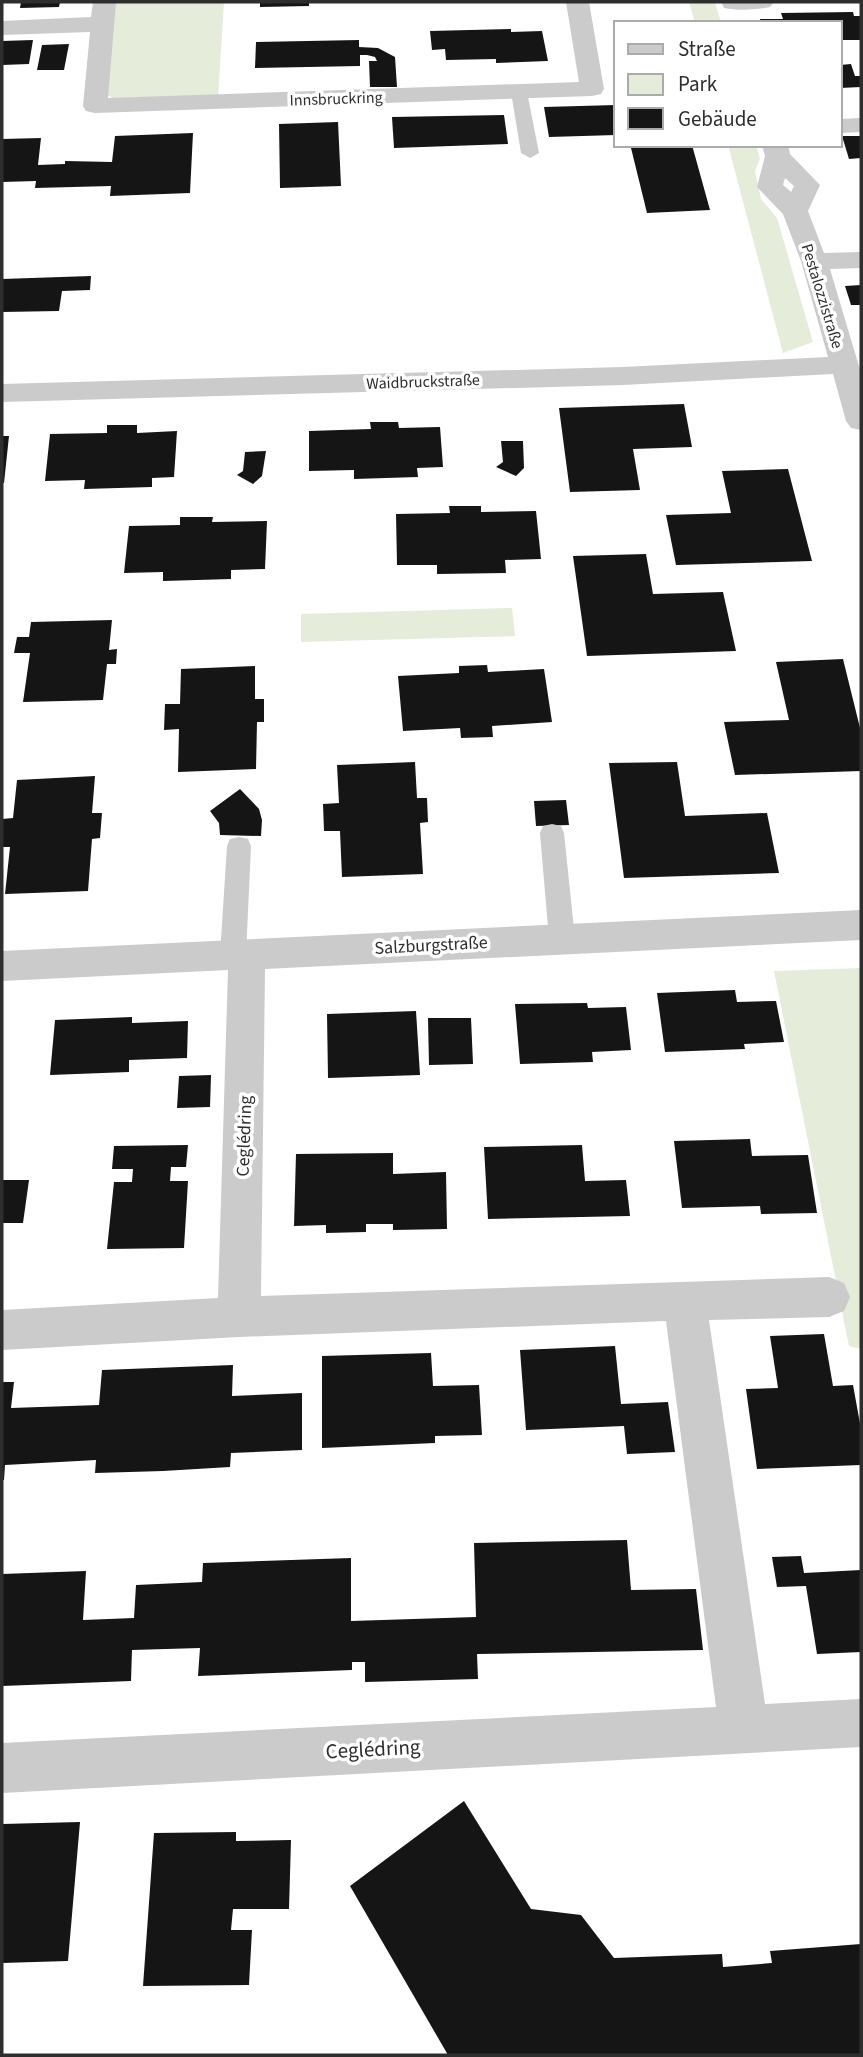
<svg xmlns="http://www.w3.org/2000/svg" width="863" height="2057" font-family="'Source Sans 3',sans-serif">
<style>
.green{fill:#e5ecda}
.building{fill:#151515}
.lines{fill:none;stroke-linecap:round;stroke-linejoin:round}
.lane{fill:#cbcbcb;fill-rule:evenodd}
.street{fill:#cbcbcb;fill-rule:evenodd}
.labels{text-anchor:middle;stroke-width:7;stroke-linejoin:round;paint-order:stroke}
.far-street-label{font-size:16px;fill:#2e2e2e;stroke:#fff}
.street-label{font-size:18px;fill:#2e2e2e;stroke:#fff}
.near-street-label{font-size:21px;fill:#2e2e2e;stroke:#fff}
</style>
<rect width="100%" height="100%" fill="#fff"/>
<g class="green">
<path d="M 115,2 L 224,2 L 218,97 L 114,99 L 106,94 L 105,86 Z"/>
<path d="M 689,2 L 715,2 L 721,23 L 695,23 Z"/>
<path d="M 728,145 L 756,145 L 760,159 L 755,171 L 761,199 L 777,218 L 813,342 L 783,353 Z"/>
<path d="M 512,608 L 515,636 L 301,642 L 301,614 Z"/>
<path d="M 861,968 L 861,1349 L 849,1346 L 774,971 Z"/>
</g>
<g class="building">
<path d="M 21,2 L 60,2 L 59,7 L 20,8 Z"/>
<path d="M 260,2 L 309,2 L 309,6 L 260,7 Z"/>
<path d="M 853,12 L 854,16 L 861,16 L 861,40 L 840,40 L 840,23 L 761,23 L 760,19 L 783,19 L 781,13 Z"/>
<path d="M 511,29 L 511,32 L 542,31 L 548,61 L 496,63 L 496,59 L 446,60 L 445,49 L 432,50 L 430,31 Z"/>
<path d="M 33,40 L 29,64 L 2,65 L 2,41 Z"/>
<path d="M 359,40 L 359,47 L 378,48 L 395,57 L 397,87 L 370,87 L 369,61 L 377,61 L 375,57 L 367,55 L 360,55 L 360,66 L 255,68 L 256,42 Z"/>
<path d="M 69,44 L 64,70 L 37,70 L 42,45 Z"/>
<path d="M 851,64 L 855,76 L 861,76 L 861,87 L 840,88 L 840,65 Z"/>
<path d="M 616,105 L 616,135 L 549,137 L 544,107 Z"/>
<path d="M 504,115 L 508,144 L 394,148 L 392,117 Z"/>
<path d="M 338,122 L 341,186 L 280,188 L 279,124 Z"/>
<path d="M 193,133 L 190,193 L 110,196 L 111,186 L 35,188 L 36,181 L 2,182 L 2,139 L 41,138 L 38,165 L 65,164 L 65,161 L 112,162 L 115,136 Z"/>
<path d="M 842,136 L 861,136 L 861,158 L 849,159 Z"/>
<path d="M 692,145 L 710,210 L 647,213 L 631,148 Z"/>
<path d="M 91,276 L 90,290 L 62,291 L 59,311 L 2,312 L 2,279 Z"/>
<path d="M 861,285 L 861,305 L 851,305 L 845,286 Z"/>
<path d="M 684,404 L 692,447 L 633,449 L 640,490 L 570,492 L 559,408 Z"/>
<path d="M 370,422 L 398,422 L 399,428 L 440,427 L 443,467 L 417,468 L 418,477 L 354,479 L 354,470 L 309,471 L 309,431 L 371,429 Z"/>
<path d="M 107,425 L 137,425 L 137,433 L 177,431 L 174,477 L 152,478 L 152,487 L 84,489 L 85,480 L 45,481 L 50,434 L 107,433 Z"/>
<path d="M 2,436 L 9,436 L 4,483 L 2,483 Z"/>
<path d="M 501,441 L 523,441 L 524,468 L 516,476 L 496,467 L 503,462 Z"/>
<path d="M 266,451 L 262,476 L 253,484 L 237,475 L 243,471 L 245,452 Z"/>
<path d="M 788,469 L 812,561 L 676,565 L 666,515 L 731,513 L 722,471 Z"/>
<path d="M 449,506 L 481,506 L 481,512 L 536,511 L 541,559 L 505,560 L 506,573 L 437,574 L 437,565 L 397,565 L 396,514 L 450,513 Z"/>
<path d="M 180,517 L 213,517 L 212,522 L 267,521 L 265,569 L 231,570 L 231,579 L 163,581 L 163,572 L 124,573 L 129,526 L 180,525 Z"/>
<path d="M 646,554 L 653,594 L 723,592 L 736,651 L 587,656 L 573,556 Z"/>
<path d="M 112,620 L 109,650 L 117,649 L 116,664 L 107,664 L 103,700 L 23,702 L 30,653 L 14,653 L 17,637 L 29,637 L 31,622 Z"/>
<path d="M 843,659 L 861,732 L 861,771 L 735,775 L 724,722 L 789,720 L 776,662 Z"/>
<path d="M 487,665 L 488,672 L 544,669 L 552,722 L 492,726 L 493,737 L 461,738 L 460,728 L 403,731 L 398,676 L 459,673 L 459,666 Z"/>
<path d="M 255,666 L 255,699 L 264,699 L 264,722 L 257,722 L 256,769 L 178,772 L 179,729 L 164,730 L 165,704 L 180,704 L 181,669 Z"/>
<path d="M 415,762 L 417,798 L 427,798 L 428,822 L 420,823 L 423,874 L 342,877 L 340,831 L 324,831 L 323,804 L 339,803 L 337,765 Z"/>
<path d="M 677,762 L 685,816 L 767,813 L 779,873 L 624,878 L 609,763 Z"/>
<path d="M 95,776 L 92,813 L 102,813 L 100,838 L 92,839 L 88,891 L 5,894 L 10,847 L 2,847 L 2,819 L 13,818 L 17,780 Z"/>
<path d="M 240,789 L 259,809 L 262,820 L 261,836 L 220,835 L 219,823 L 210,811 Z"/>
<path d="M 566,800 L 569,825 L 536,826 L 534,801 Z"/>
<path d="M 735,990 L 737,1002 L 776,1001 L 784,1042 L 744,1044 L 745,1049 L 665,1052 L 657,993 Z"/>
<path d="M 587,1003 L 588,1008 L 626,1007 L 631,1050 L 592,1052 L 593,1062 L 520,1064 L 515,1004 Z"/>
<path d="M 416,1011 L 420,1075 L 328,1078 L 327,1014 Z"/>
<path d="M 132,1017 L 132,1023 L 188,1021 L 187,1058 L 129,1060 L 129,1072 L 50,1075 L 55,1020 Z"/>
<path d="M 428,1018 L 471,1018 L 473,1064 L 429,1065 Z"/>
<path d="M 211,1075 L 210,1107 L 177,1108 L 179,1076 Z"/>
<path d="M 750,1139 L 752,1156 L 808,1155 L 817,1213 L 761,1214 L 760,1206 L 682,1208 L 674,1141 Z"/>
<path d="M 188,1145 L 186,1167 L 171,1167 L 170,1181 L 188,1181 L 184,1248 L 107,1249 L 114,1182 L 132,1182 L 133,1169 L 112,1169 L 114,1146 Z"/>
<path d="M 582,1145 L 585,1181 L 626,1180 L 630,1216 L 488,1219 L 484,1147 Z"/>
<path d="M 393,1153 L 393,1174 L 446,1172 L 447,1229 L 393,1230 L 393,1224 L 366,1224 L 366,1232 L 326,1233 L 326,1225 L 294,1226 L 296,1154 Z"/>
<path d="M 2,1180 L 29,1180 L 23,1223 L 2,1223 Z"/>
<path d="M 824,1334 L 833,1386 L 853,1385 L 861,1429 L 861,1465 L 757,1469 L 746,1389 L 778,1388 L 770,1336 Z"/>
<path d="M 615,1346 L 621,1404 L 668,1402 L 675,1452 L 627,1454 L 624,1426 L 526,1430 L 520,1350 Z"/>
<path d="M 431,1353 L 433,1386 L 479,1385 L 482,1435 L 435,1436 L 435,1443 L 322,1448 L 322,1356 Z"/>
<path d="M 233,1365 L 232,1396 L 302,1393 L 302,1450 L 231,1453 L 230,1467 L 163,1471 L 95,1473 L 96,1460 L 5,1465 L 4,1480 L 2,1480 L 2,1382 L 14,1382 L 11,1408 L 99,1405 L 102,1370 Z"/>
<path d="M 627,1540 L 631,1590 L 696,1589 L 703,1650 L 477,1654 L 478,1679 L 365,1682 L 365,1662 L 352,1662 L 352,1670 L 198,1676 L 200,1648 L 132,1650 L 131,1681 L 2,1686 L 2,1574 L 86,1571 L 83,1620 L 134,1618 L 136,1585 L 202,1582 L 203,1563 L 351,1558 L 351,1621 L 476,1617 L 474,1543 Z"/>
<path d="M 801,1556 L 804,1573 L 861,1570 L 861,1652 L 817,1654 L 806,1586 L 777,1587 L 772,1557 Z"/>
<path d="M 464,1801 L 531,1909 L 581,1915 L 614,1958 L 722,1954 L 723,1967 L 772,1963 L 770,1951 L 861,1944 L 861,2055 L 448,2055 L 350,1886 Z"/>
<path d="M 80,1822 L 68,1961 L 2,1963 L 2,1824 Z"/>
<path d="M 236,1832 L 236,1841 L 291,1840 L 289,1909 L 233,1909 L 231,1930 L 252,1930 L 249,1985 L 143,1986 L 154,1833 Z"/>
</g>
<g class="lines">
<g class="lane">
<path d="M 519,87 L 527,92 L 539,153 L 530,158 L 521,153 L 511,92 Z"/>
<path d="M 552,824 L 561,826 L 564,833 L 575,939 L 571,946 L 562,949 L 553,946 L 549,939 L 540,833 L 543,826 Z"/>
<path d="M 239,837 L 248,839 L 251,846 L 246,955 L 242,962 L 233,965 L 224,962 L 220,955 L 227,846 L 230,839 Z"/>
</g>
<g class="street">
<path d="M 93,2 L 116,2 L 108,98 L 579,82 L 566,2 L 589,2 L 604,89 L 601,94 L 592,96 L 95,113 L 86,111 L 83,106 L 90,32 L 2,35 L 2,21 L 91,17 Z"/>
<path d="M 721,2 L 774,2 L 770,7 C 756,10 738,11 724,8 Z"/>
<path d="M 861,118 L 861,132 L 840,133 L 840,119 Z"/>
<path d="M 762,145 L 788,145 L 790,154 L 820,185 L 808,211 L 824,253 L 861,252 L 861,268 L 830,269 L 861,373 L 861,430 L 851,428 L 846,421 L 833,374 L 623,385 L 2,402 L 2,384 L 623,367 L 828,357 L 801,261 L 783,214 L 757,187 L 765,156 ZM 785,178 L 794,186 L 791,192 L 783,185 Z"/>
<path d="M 861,910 L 861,940 L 265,969 L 261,1296 L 829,1277 L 844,1283 L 850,1297 L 844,1311 L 829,1317 L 709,1320 L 765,1704 L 861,1699 L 861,1747 L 2,1793 L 2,1743 L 716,1707 L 666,1321 L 239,1337 L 2,1350 L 2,1310 L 218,1298 L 228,970 L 2,981 L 2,951 Z"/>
</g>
</g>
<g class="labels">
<g class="far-street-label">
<text transform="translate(336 98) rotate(-2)" y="6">Innsbruckring</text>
<text transform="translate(823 296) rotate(73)" y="6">Pestalozzistraße</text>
<text transform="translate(423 381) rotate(-2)" y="6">Waidbruckstraße</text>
</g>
<g class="street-label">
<text transform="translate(431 945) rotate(-3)" y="6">Salzburgstraße</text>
<text transform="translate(244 1136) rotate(-88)" y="6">Ceglédring</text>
</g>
<g class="near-street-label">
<text transform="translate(373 1749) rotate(-3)" y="7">Ceglédring</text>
</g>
</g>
<rect width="863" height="2057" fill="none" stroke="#2e2e2e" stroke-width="7"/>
<rect x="614" y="21" width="228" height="126" fill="#ffffff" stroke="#ababab" stroke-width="2"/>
<rect x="628" y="44" width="35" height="10" fill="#cbcbcb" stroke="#ababab" stroke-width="2"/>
<text x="678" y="56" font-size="21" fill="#2e2e2e">Straße</text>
<rect x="628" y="74" width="35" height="21" fill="#e5ecda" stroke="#ababab" stroke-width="2"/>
<text x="678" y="91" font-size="21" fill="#2e2e2e">Park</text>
<rect x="628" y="108" width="35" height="21" fill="#151515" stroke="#ababab" stroke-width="2"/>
<text x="678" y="126" font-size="21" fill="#2e2e2e">Gebäude</text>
</svg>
